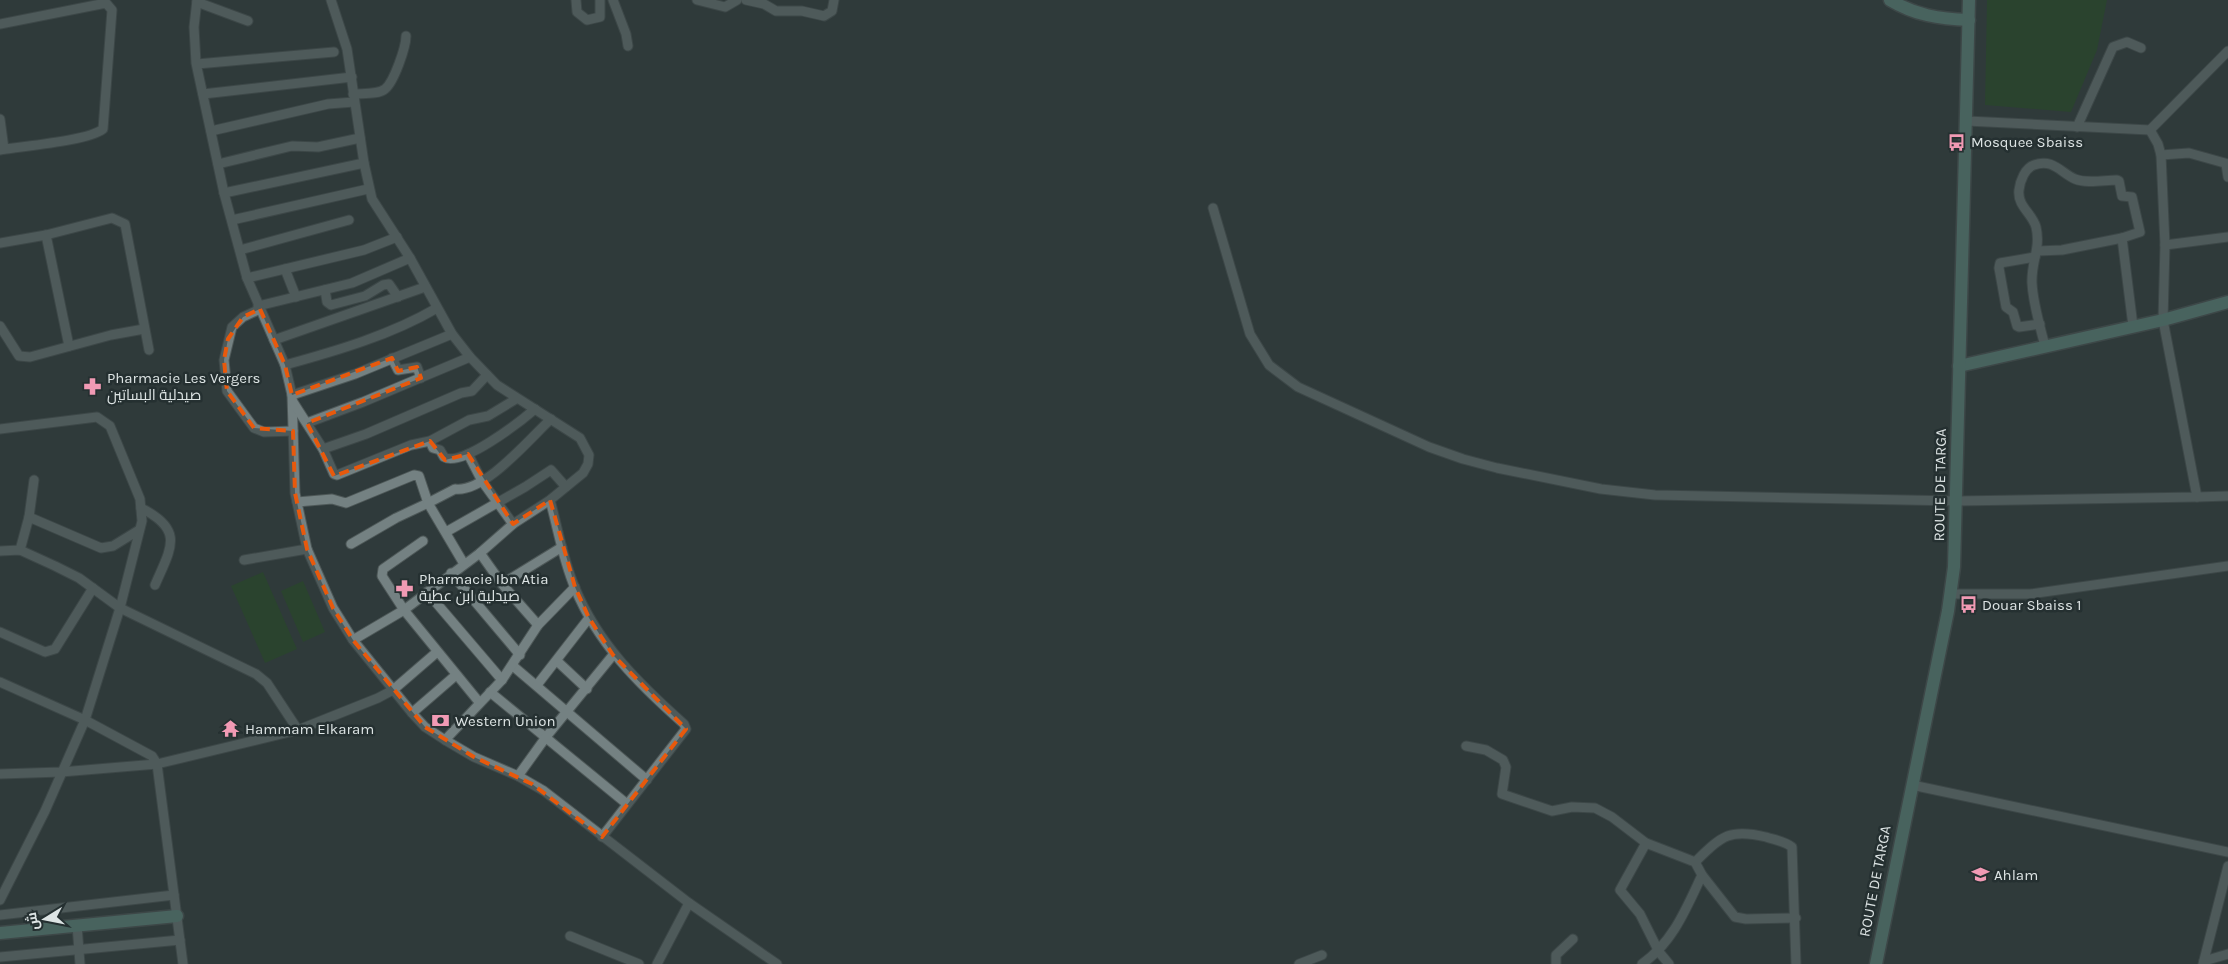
<svg xmlns="http://www.w3.org/2000/svg" width="2228" height="964" font-family="Karla,Cairo,sans-serif">
<style>
.grass{fill:#254e20}
.lines{fill:none;stroke-linecap:round;stroke-linejoin:round}
.street-casing{stroke:#4e5858;stroke-width:11}
.secondary-casing{stroke:#4e5858;stroke-width:15}
.street{stroke:#748182;stroke-width:9}
.secondary{stroke:#66948b;stroke-width:12}
.marked{fill:none;stroke:#e8590c;stroke-width:4;stroke-dasharray:10 6;stroke-linejoin:round}
.labels{text-anchor:middle;stroke-width:5;stroke-linejoin:round;paint-order:stroke}
.poi-label{font-size:15px;fill:#dde4e4;stroke:#253031;text-anchor:start}
.street-label{font-size:15px;fill:#dde4e4;stroke:#253031}
</style>
<rect width="100%" height="100%" fill="#2f3a3b"/>
<g class="grass">
<path d="M 1987,0 L 2107,0 L 2097,50 L 2071,112 L 1985,105 Z"/>
<path d="M 263,572 L 297,649 L 265,663 L 231,586 Z"/>
<path d="M 303,581 L 325,632 L 303,642 L 281,591 Z"/>
</g>
<g class="lines">
<defs>
<g id="street">
<path d="M 197,0 L 194,27 L 196,63 L 224,193 L 247,278 L 285,365 L 292,395 L 295,493 L 307,549 L 333,608 L 353,640 L 412,713 L 425,727 L 445,740 L 474,757 L 518,776 L 544,791 L 689,903 L 777,964"/>
<path d="M 331,0 L 347,49 L 364,163 L 372,199 L 410,258 L 452,334 L 470,357 L 497,385 L 580,438 L 589,455 L 588,464 L 583,473 L 550,500 L 513,524 L 480,553 L 404,610 L 353,640"/>
<path d="M 576,0 L 577,12 L 587,20 L 600,17 L 600,0"/>
<path d="M 613,0 L 626,34 L 628,46"/>
<path d="M 697,0 L 725,7 L 737,0"/>
<path d="M 746,0 L 764,4 L 776,11 L 802,11 L 824,16 L 832,11 L 834,0"/>
<path d="M 197,2 L 248,21"/>
<path d="M 0,24 L 106,3 L 112,10 L 103,129 C 88,141 23,146 0,150"/>
<path d="M 197,64 L 334,52"/>
<path d="M 203,94 L 352,77"/>
<path d="M 353,94 C 362,93 378,95 385,89 C 394,82 406,47 406,36"/>
<path d="M 0,119 L 4,149"/>
<path d="M 1967,121 L 2150,130 L 2228,51"/>
<path d="M 2077,127 L 2113,47 L 2127,42 L 2141,48"/>
<path d="M 211,131 L 328,104 L 354,102"/>
<path d="M 2161,155 L 2189,153 L 2228,164"/>
<path d="M 218,164 L 292,146 L 318,147 L 360,138"/>
<path d="M 2226,164 L 2228,177"/>
<path d="M 224,193 L 364,163"/>
<path d="M 1213,208 L 1250,334 L 1269,365 L 1298,387 L 1429,447 L 1463,459 L 1497,468 L 1601,489 L 1655,495 L 1957,501 L 2197,497 L 2163,320 L 2165,245 L 2161,155 L 2158,144 L 2150,130"/>
<path d="M 232,220 L 368,189"/>
<path d="M 46,235 L 69,346"/>
<path d="M 0,243 L 46,235 L 112,218 L 125,224 L 149,350"/>
<path d="M 2165,245 L 2228,237"/>
<path d="M 240,250 L 349,220"/>
<path d="M 2038,251 L 2062,250 L 2122,238"/>
<path d="M 2035,257 L 2000,263 L 1999,268 L 2006,307 L 2013,312 L 2017,326 L 2019,327 L 2040,324"/>
<path d="M 285,269 L 296,297"/>
<path d="M 247,278 L 364,250 L 397,237"/>
<path d="M 325,290 L 327,302 L 331,305 L 365,296 L 383,285 L 389,284 L 398,297"/>
<path d="M 258,306 L 352,283 L 410,258"/>
<path d="M 260,309 L 243,317 L 232,327 L 224,360 L 227,391 L 254,428 L 264,432 L 293,431"/>
<path d="M 0,326 L 19,356 L 30,357 L 111,335 L 144,329"/>
<path d="M 274,340 L 425,287"/>
<path d="M 2045,346 C 2040,326 2033,304 2032,283 C 2031,262 2041,248 2036,227 C 2032,213 2017,206 2019,190 C 2020,181 2025,168 2034,165 C 2053,158 2061,173 2075,179 C 2087,184 2104,180 2117,180 L 2119,181 L 2122,196 L 2132,197 L 2140,232 L 2122,238 L 2133,326"/>
<path d="M 392,358 L 398,370 L 417,367 L 421,378"/>
<path d="M 285,365 C 336,351 391,335 437,308"/>
<path d="M 292,395 L 355,374 L 452,334"/>
<path d="M 293,402 L 323,449 L 334,474 L 337,475 L 411,445 L 430,441 L 469,420 L 488,416 L 516,399"/>
<path d="M 307,423 L 363,402 L 470,357"/>
<path d="M 0,429 L 97,417 L 110,426 L 140,499 L 142,521 L 120,608 L 85,720 L 45,811 L 0,900"/>
<path d="M 430,441 L 433,448 L 440,450 L 444,457 C 461,468 521,421 535,409"/>
<path d="M 323,449 L 366,434 L 461,393 L 472,391 L 487,375"/>
<path d="M 468,454 L 482,481 L 513,524"/>
<path d="M 2197,497 L 2228,496"/>
<path d="M 550,500 C 558,529 563,560 575,588 C 598,644 639,684 684,724 L 686,729 L 602,837"/>
<path d="M 297,502 L 332,499 L 346,503 L 414,475 L 419,476 L 428,503 L 396,518 L 351,544"/>
<path d="M 141,508 C 185,530 171,548 155,585"/>
<path d="M 29,517 L 34,480"/>
<path d="M 446,532 L 525,487 L 551,470 L 566,487"/>
<path d="M 423,541 L 383,569 L 382,576 L 404,610 L 479,702"/>
<path d="M 20,550 L 29,517 L 101,548 L 113,546 L 139,530"/>
<path d="M 0,551 L 20,550 L 55,566 L 79,578 L 120,608 L 256,674 L 267,683 L 298,730"/>
<path d="M 480,553 L 502,584 L 538,625"/>
<path d="M 244,560 L 307,549"/>
<path d="M 464,564 L 428,503 L 455,489 C 485,493 530,438 551,419"/>
<path d="M 451,573 L 520,655"/>
<path d="M 502,584 L 562,547"/>
<path d="M 427,592 L 502,680"/>
<path d="M 1951,594 L 2030,594 L 2228,566"/>
<path d="M 0,632 L 45,652 L 55,649 L 93,588"/>
<path d="M 557,661 L 587,689"/>
<path d="M 513,666 L 647,780"/>
<path d="M 0,682 L 85,720 L 152,756 L 157,764 L 183,964"/>
<path d="M 537,685 L 589,618"/>
<path d="M 490,692 L 627,804"/>
<path d="M 412,713 L 456,675"/>
<path d="M 445,740 L 502,680 L 538,625 L 575,587"/>
<path d="M 1466,746 L 1486,750 L 1503,760 L 1506,767 L 1502,794 L 1552,811 L 1572,807 L 1595,808 L 1612,817 L 1646,843 L 1695,862 L 1702,875 L 1735,917 L 1746,919 L 1796,918"/>
<path d="M 0,774 L 61,772 L 157,764 L 298,730 L 378,698 L 393,690 L 437,652"/>
<path d="M 518,776 L 546,737 L 613,655"/>
<path d="M 1912,785 L 2228,852"/>
<path d="M 1646,843 L 1620,890 L 1640,914 L 1659,952 L 1669,964"/>
<path d="M 1695,862 C 1722,836 1729,828 1766,837 C 1775,840 1784,841 1792,847 L 1796,964"/>
<path d="M 0,915 L 174,895"/>
<path d="M 77,925 L 80,964"/>
<path d="M 570,936 L 639,964"/>
<path d="M 0,957 L 180,940"/>
<path d="M 2204,961 L 2228,954"/>
<path d="M 657,964 L 689,903"/>
<path d="M 1299,964 L 1322,955"/>
<path d="M 1556,964 L 1556,955 L 1573,939"/>
<path d="M 1642,964 C 1673,942 1686,909 1702,875"/>
<path d="M 2203,964 L 2228,866"/>
</g>
<g id="secondary">
<path d="M 1890,0 C 1915,15 1939,19 1969,20"/>
<path d="M 1959,366 L 2163,320 L 2228,302"/>
<path d="M 0,933 L 177,916"/>
<path d="M 1876,964 L 1948,611 L 1954,567 L 1969,0"/>
</g>
</defs>
<use href="#street" class="street-casing"/>
<use href="#secondary" class="secondary-casing"/>
<use href="#street" class="street"/>
<use href="#secondary" class="secondary"/>
</g>
<path d="M0 0H2228V964H0ZM 260,309 L 285,365 L 292,395 L 392,358 L 398,371 L 417,367 L 421,378 L 307,423 L 334,476 L 430,441 L 445,460 L 468,454 L 513,524 L 550,500 L 575,587 L 589,618 L 613,655 L 686,729 L 602,837 L 532,784 L 474,757 L 425,727 L 353,640 L 333,608 L 307,549 L 295,493 L 293,431 L 254,428 L 227,391 L 224,360 L 228,339 L 243,317 Z" fill="#2f3a3b" fill-opacity=".55" fill-rule="evenodd"/>
<path class="marked" d="M 260,309 L 285,365 L 292,395 L 392,358 L 398,371 L 417,367 L 421,378 L 307,423 L 334,476 L 430,441 L 445,460 L 468,454 L 513,524 L 550,500 L 575,587 L 589,618 L 613,655 L 686,729 L 602,837 L 532,784 L 474,757 L 425,727 L 353,640 L 333,608 L 307,549 L 295,493 L 293,431 L 254,428 L 227,391 L 224,360 L 228,339 L 243,317 Z"/>
<defs>
<symbol id="bus-bare" viewBox="-9 -9 18 18"><path d="M-5-6H5V4H4V6H2V4H-2V6H-4V4H-5ZM-3.5-4V0h7V-4ZM-3.5 1.2v1.5H-2V1.2ZM2 1.2v1.5H3.5V1.2Z" fill="#f19ab4" stroke="#253031" stroke-width="2.5" paint-order="stroke"/></symbol>
<symbol id="pharmacy-bare" viewBox="-9 -9 18 18"><path d="M-2-6h4v4h4v4h-4v4h-4v-4h-4v-4h4Z" fill="#f19ab4" stroke="#253031" stroke-width="2.5" paint-order="stroke"/></symbol>
<symbol id="bank-bare" viewBox="-9 -9 18 18"><path d="M-6-4H6V4H-6ZM0-2.3a2.3 2.3 0 1 0 0 4.6a2.3 2.3 0 1 0 0-4.6Z" fill="#f19ab4" stroke="#253031" stroke-width="2.5" paint-order="stroke"/></symbol>
<symbol id="temple-bare" viewBox="-9 -9 18 18"><path d="M0-6L5-2H3V0L6.5 2.5H4V6H1.5V3h-3V6H-4V2.5H-6.5L-3 0V-2H-5Z" fill="#f19ab4" stroke="#253031" stroke-width="2.5" paint-order="stroke"/></symbol>
<symbol id="school-bare" viewBox="-9 -9 18 18"><path d="M0-5L7-2L0 1L-7-2ZM-4 1L0 2.5L4 1V4Q0 6-4 4Z" fill="#f19ab4" stroke="#253031" stroke-width="2.5" paint-order="stroke"/></symbol>
</defs>
<g fill-rule="evenodd">
<use href="#bus-bare" x="1944" y="130" width="25" height="25"/>
<use href="#pharmacy-bare" x="80" y="374" width="25" height="25"/>
<use href="#pharmacy-bare" x="392" y="576" width="25" height="25"/>
<use href="#bus-bare" x="1956" y="592" width="25" height="25"/>
<use href="#bank-bare" x="428" y="708" width="25" height="25"/>
<use href="#temple-bare" x="218" y="716" width="25" height="25"/>
<use href="#school-bare" x="1968" y="862" width="25" height="25"/>
</g>
<g class="labels">
<g class="poi-label">
<text x="1971" y="147">Mosquee Sbaiss</text>
<text x="107" y="383">Pharmacie Les Vergers<tspan x="107" dy="17">صيدلية البساتين</tspan></text>
<text x="419" y="584">Pharmacie Ibn Atia<tspan x="419" dy="17">صيدلية ابن عطية</tspan></text>
<text x="1982" y="610">Douar Sbaiss 1</text>
<text x="455" y="726">Western Union</text>
<text x="245" y="734">Hammam Elkaram</text>
<text x="1994" y="880">Ahlam</text>
</g>
<g class="street-label">
<text transform="translate(1940 485) rotate(-89)" y="5">ROUTE DE TARGA</text>
<text transform="translate(1875 881) rotate(-79)" y="5">ROUTE DE TARGA</text>
</g>
</g>
<g transform="translate(45 919) rotate(260)" stroke="#253031" stroke-width="4" paint-order="stroke">
<path d="M0-4L9 19L0 12L-9 19Z" fill="#dde4e4"/>
<text y="-8" font-size="14" font-weight="bold" text-anchor="middle" fill="#dde4e4">ش</text>
</g>
</svg>
